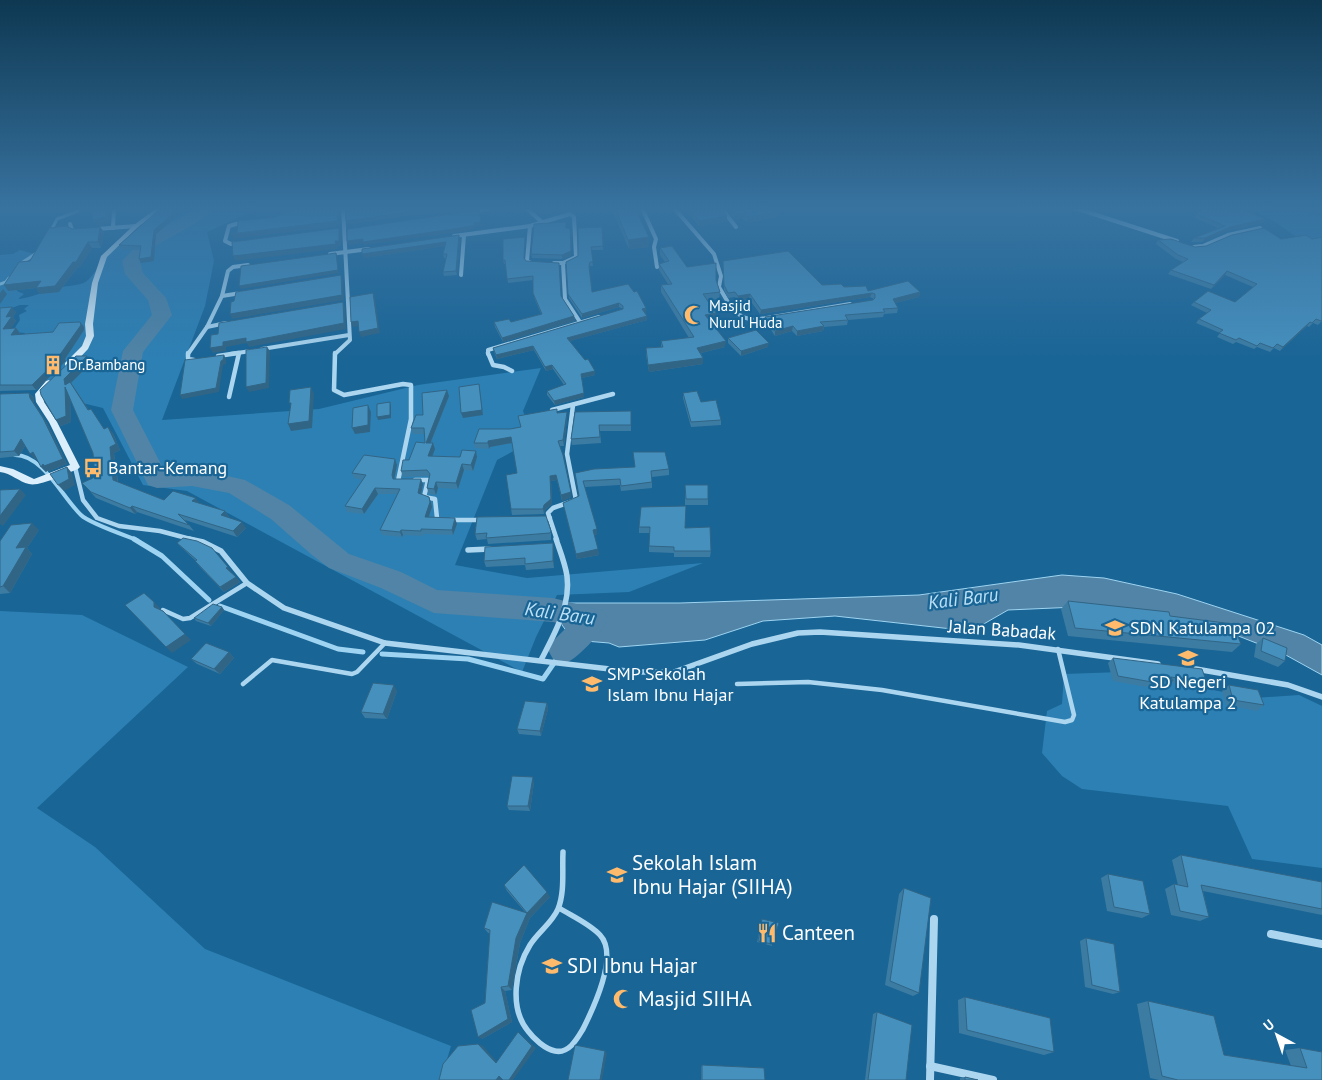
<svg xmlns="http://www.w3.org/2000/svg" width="1322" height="1080" font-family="'PT Sans',sans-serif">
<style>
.green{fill:#2d80b4}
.water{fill:#5184a6;stroke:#9ed4f2}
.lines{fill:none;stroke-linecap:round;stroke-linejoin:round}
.stream-far2{stroke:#9ed4f2;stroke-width:3}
.stream-far1{stroke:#9ed4f2;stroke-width:4}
.stream{stroke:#9ed4f2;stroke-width:5}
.river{fill:#5184a6;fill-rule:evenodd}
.lane-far1{stroke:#acd6f0;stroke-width:4.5}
.lane{stroke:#acd6f0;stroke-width:5.5}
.street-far3{stroke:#acd6f0;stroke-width:4}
.street-far2{stroke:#acd6f0;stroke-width:4.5}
.street-far1{stroke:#acd6f0;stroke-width:5.5}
.street{stroke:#acd6f0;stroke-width:8}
.secondary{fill:#daeefb;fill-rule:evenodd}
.wall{fill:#3c7ca3}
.shaded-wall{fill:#316585}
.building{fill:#4690be;stroke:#316585}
.labels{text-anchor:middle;stroke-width:4.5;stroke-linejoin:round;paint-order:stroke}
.far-poi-label{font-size:15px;fill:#fff;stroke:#196596;text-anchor:start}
.poi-label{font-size:18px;fill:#fff;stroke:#196596;text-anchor:start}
.street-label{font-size:18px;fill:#fff;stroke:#196596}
.water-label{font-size:19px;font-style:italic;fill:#bce1f7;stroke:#196596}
.near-poi-label{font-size:21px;fill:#fff;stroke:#196596;text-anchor:start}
</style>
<rect width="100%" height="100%" fill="#196596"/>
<g class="green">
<path d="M 162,208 L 259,208 L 207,232 L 214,261 L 205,306 L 162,420 L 319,409 L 418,385 L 541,368 L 523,411 L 534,440 L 497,460 L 455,565 L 527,578 L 703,563 L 629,592 L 557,595 L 536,637 L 522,672 L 187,491 L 143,485 L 103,408 L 40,393 C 45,385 48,375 54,369 C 68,353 77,348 79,326 L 57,332 L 23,335 L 25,333 L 12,332 L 20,320 L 19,315 L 27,311 L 24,309 L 29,305 L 20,305 L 0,312 L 0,255 L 13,254 L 20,250 L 34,254 L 17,291 L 24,294 L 18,299 C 29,298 44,292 54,289 C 64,285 79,287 87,281 C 98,271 103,256 113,246 C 126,232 146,221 162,208 Z"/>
<path d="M 1245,208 L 1293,208 L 1322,217 L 1322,256 C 1297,238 1275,218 1245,208 Z"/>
<path d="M 0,611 L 82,615 L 188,667 L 37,808 L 95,847 L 205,949 L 451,1046 L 441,1080 L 0,1080 Z"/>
<path d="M 1121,672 L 1254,698 L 1299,695 L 1322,706 L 1322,868 L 1252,859 L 1228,806 L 1082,789 L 1062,776 L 1042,753 L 1047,711 L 1062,704 L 1064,674 Z"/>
</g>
<path class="water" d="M 1062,575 L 1104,578 L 1177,594 L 1304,635 L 1322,645 L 1322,675 L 1284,654 L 1213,626 L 1077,607 L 1008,610 L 975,629 L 961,630 L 835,616 L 763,621 L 705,640 L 619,647 L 609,643 L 573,640 L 562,625 L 568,603 L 680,603 L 919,595 Z"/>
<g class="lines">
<g class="stream-far2">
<path d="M 50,233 L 57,219 L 78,211 L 79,208"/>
<path d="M 20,264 L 38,252"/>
<path d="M 0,284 L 6,282 L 9,278"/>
</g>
<path class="stream-far1" d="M 15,455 C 43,455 62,497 81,515 C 89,523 124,535 137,540"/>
<g class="stream">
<path d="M 134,539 L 162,556 L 209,600"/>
<path d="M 220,606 L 338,649 L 363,652"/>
<path d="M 382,654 L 468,659 L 543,679 L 563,650"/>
</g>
<path class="river" d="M 198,208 L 217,208 L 205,218 L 155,246 L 140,262 L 143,273 L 166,298 L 172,315 L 143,352 L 133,410 L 164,470 L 192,468 L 245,480 L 289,505 L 349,554 L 401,572 L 437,590 L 553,598 L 604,611 L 608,620 C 603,630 576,662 564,663 C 560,663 556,660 553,659 L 548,650 L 553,641 L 568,626 L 553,622 L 434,613 L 381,588 L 329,568 L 312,555 L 271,519 L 229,493 L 192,486 L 157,488 L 148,485 L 111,410 L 123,351 L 152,315 L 148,300 L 125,274 L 122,261 L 143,239 Z"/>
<g class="lane-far1">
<path d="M 163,610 L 183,619 L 190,618 L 247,583"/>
<path d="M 243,684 L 272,660 L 352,674 L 357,672 L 385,643"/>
<path d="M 737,684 L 808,682 L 882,690 L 1065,722 L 1072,720 L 1074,715 L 1058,649"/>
</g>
<path class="lane" d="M 559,908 C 572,916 590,924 600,935 C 619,955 593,1009 583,1029 C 577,1039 569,1054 555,1051 C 545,1049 534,1039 528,1031 C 509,1008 515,969 530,945 C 538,932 552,923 558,909 C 565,892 562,870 563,852"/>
<g class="street-far3">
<path d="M 526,208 L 542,222"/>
<path d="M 642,208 L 656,239 L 654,247 L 657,267"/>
<path d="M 674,208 L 714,254 L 721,276 L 719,287 L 729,304 L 742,317 L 754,320 L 850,304"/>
<path d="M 721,208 L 736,227"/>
<path d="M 1075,208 L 1177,241"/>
<path d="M 474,211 L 494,208"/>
<path d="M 70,224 L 72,230 L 76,231"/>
<path d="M 530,226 L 527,261 L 533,264"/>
<path d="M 113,228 L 114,208"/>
<path d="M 97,229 L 136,226"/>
<path d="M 454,236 L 530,226 L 570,214 L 574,217 L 576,257 L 563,263 L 554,263"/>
<path d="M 238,243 L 231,244 L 225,241 L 229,226 L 243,222"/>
<path d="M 1194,247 L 1203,246 L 1228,235 L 1260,228"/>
<path d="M 330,254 L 369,249"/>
<path d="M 563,263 L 565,299 L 580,322"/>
<path d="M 461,275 L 464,235"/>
<path d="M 222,296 L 241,293"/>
<path d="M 207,327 L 226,323"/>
<path d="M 262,349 L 349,335"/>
<path d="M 188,354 L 207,327 L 222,296 L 228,271 L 233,267 L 248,265"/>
<path d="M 230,354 L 251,351"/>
<path d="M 335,354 L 350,340 L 343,208"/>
<path d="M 488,354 L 488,350 L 599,317"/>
</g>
<g class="street-far2">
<path d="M 188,353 L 188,359 L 194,360"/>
<path d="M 335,353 L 334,390 L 344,395 L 403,384 L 411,385 L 411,419 L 398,481 L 402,482"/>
<path d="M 488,353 L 493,365 L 504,367 L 512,371"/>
<path d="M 218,356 L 238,353"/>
<path d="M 229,397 L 239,353"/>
<path d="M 552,410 L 613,394"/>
<path d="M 75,467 L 83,500 L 97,518 L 119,526 L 160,531 L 194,540"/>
<path d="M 415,480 L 428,480 L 424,497 L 435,499 L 437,518 L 442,520"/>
<path d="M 540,519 L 550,518"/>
<path d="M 450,520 L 482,520"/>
<path d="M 557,540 L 548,513 L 553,508 L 576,500 L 567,454 L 573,405"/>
</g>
<g class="street-far1">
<path d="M 189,539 L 203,542 L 221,551 L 247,583 L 284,608 L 385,643 L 636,672 L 674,672 L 752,644 L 798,633 L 820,632 L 1019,645 L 1158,664"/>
<path d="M 468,550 L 490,549"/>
<path d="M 541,660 C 554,635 571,605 567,576 C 565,563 560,551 556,539"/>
<path d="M 1196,669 L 1288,685 L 1322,697"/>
</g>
<g class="street">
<path d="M 1271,934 L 1322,944"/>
<path d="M 930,1066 L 993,1080"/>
<path d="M 930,1080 L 934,919"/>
</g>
<g class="secondary">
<path d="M 157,208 L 165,208 L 138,227 L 107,257 L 98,283 L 93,324 L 94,336 L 88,349 L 71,367 L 65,367 L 65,363 L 82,346 L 86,336 L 85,324 L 92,283 L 101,256 L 134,225 Z"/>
<path d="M 49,380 L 53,383 L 43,394 L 44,402 L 57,422 L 80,467 L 78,469 C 67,473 40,487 29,484 C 19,482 11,473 0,472 L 0,466 L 13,469 L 34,479 L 70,465 L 49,422 L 36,402 L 35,394 L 46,381 Z"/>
</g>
</g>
<g class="wall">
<path d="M 161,208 L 191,208 L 189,210 L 182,210 L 183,211 L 156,234 L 154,261 L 141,263 L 140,250 L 121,249 L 119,245 Z"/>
<path d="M 534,208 L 559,208 L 559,209 L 544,215 Z"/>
<path d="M 613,208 L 635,208 L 649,247 L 629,249 L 613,212 Z"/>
<path d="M 683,208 L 722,208 L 727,222 L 699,226 Z"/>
<path d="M 725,208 L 775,208 L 778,212 L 778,217 L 747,223 L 743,219 L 735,220 Z"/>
<path d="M 1230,212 L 1263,223 L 1227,231 L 1202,242 L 1191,242 L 1194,238 L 1218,228 L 1194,218 L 1196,214 Z"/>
<path d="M 100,227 L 104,232 L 101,248 L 92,248 L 80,267 L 77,268 L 59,292 L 40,294 L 36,288 L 8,291 L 4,285 L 30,261 L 73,229 Z"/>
<path d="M 602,227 L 603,250 L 591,250 L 593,266 L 590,266 L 589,269 L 592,292 L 646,312 L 644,313 L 647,320 L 570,341 L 595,375 L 582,378 L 584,397 L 555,405 L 547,395 L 547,391 L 564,385 L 553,369 L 546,371 L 534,350 L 497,359 L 494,352 L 493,348 L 623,309 L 619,307 L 582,318 L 569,298 L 566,262 L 578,256 Z"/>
<path d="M 567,228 L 571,232 L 571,256 L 562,259 L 532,258 L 531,254 Z"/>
<path d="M 525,237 L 525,241 L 524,259 L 561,296 L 574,316 L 575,321 L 503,342 L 495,327 L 494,322 L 511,322 L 541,314 L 534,297 L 533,280 L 508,283 L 506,264 L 504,264 L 503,260 Z"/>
<path d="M 1322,237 L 1322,321 L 1318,325 L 1313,323 L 1309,327 L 1307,326 L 1280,351 L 1274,348 L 1270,352 L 1257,347 L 1254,349 L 1236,342 L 1233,344 L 1217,337 L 1220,333 L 1196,323 L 1199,319 L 1207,313 L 1191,305 L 1194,302 L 1235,302 L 1253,287 L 1225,275 L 1211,289 L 1168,274 L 1171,270 L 1183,262 L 1176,259 L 1156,244 L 1158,240 L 1195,247 L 1281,239 L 1312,239 Z"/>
<path d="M 460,239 L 457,275 L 444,276 L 443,272 L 446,258 L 444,258 L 443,254 L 445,246 L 364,258 Z"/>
<path d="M 660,248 L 687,267 L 716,280 L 720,292 L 719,299 L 707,300 L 715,319 L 710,320 L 725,347 L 701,353 L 703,358 L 703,364 L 649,372 L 646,355 L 646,348 L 661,347 L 661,341 L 689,338 L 661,292 L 661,285 L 668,284 L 659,270 L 659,264 L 665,262 L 660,255 Z"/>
<path d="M 723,261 L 822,285 L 844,287 L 868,291 L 920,292 L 919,297 L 895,303 L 898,308 L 897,313 L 884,314 L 883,317 L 848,320 L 847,325 L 824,327 L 823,331 L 797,336 L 792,331 L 775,336 L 765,321 L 765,317 L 873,300 L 874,299 L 870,297 L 760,314 L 749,299 L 737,301 L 735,297 L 728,298 L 724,290 Z"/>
<path d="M 0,308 L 16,312 L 13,317 L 16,321 L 11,328 L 16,328 L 20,333 L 19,335 L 53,332 L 80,322 L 84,327 L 84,330 L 65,359 L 66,361 L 36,390 L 0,391 Z"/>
<path d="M 728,338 L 768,347 L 741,356 L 728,343 Z"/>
<path d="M 92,362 L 71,383 L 89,410 L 91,409 L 104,429 L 113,433 L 120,450 L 114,453 L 118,482 L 164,500 L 199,503 L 225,511 L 229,517 L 229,518 L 246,528 L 237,537 L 185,520 L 194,531 L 137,512 L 135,514 L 96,498 L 82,483 L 95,477 L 93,453 L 70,399 L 71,422 L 61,426 L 41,395 Z"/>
<path d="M 29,393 L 34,398 L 34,403 L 47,423 L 67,464 L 49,471 L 48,470 L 46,472 L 41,467 L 37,458 L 35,459 L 25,446 L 19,456 L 0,458 L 0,394 Z"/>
<path d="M 683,393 L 701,402 L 721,420 L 721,425 L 691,427 L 683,398 Z"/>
<path d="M 449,396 L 431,443 L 433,443 L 435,449 L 432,456 L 477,457 L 473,471 L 464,470 L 458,489 L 438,488 L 436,495 L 429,494 L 427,488 L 429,476 L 403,477 L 401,471 L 425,443 L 424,434 L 413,434 L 411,428 L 423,415 Z"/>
<path d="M 631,411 L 631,431 L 600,431 L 601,443 L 572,445 L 571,439 L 575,412 Z"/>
<path d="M 567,412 L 567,418 L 564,446 L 560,446 L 571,497 L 562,501 L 557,480 L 551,481 L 552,504 L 545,510 L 544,514 L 512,515 L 511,509 L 517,473 L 512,443 L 490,447 L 489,449 L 475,448 L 474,443 L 510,429 L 520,427 L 557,413 Z"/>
<path d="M 397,465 L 394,479 L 423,484 L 421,494 L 431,502 L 432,507 L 429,517 L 457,524 L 453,535 L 423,534 L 423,536 L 403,535 L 402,537 L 382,535 L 380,530 L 397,494 L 378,494 L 364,514 L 347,512 L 345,506 L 363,480 L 354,478 L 352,473 Z"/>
<path d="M 669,469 L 669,475 L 652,477 L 652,488 L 621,491 L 620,485 L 585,487 L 597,535 L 594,535 L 599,555 L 577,559 L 563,503 L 579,496 L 575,473 Z"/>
<path d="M 685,485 L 708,499 L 708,505 L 685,505 Z"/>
<path d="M 477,517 L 551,531 L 551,540 L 488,544 L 487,539 L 477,540 L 475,534 Z"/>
<path d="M 639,527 L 685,528 L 711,551 L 710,557 L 674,557 L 674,553 L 649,552 L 649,533 L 639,533 Z"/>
<path d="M 39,530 L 27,548 L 32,554 L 10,593 L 0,594 L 0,541 Z"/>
<path d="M 177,543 L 232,573 L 240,582 L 224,592 L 200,567 L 195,561 L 196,561 L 182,548 Z"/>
<path d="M 554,549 L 554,568 L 526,570 L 525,565 L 486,567 L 484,561 Z"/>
<path d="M 1068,601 L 1170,616 L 1241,644 L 1232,652 L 1068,636 L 1061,609 Z"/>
<path d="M 222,607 L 224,610 L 211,626 L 196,621 L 194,618 Z"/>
<path d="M 1263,638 L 1285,661 L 1278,667 L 1254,657 L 1256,644 Z"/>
<path d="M 229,652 L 234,658 L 220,674 L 197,664 L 191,659 Z"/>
<path d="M 1113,658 L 1207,683 L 1201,688 L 1171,683 L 1167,686 L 1150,684 L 1147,687 L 1113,681 L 1108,663 Z"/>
<path d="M 1229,685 L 1264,705 L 1257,711 L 1226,705 L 1222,691 Z"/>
<path d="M 397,691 L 387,719 L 365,718 L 361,712 Z"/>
<path d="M 547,703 L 548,709 L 541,736 L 519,734 L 517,729 Z"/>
<path d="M 534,782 L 530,811 L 509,810 L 507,806 Z"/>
<path d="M 1181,855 L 1322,882 L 1322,915 L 1203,891 L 1209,917 L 1200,921 L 1171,915 L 1165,889 L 1174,884 L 1178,885 L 1172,860 Z"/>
<path d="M 1108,874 L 1150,914 L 1142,918 L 1107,911 L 1101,878 Z"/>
<path d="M 504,885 L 550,897 L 530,918 L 520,943 L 512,990 L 505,991 L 512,1022 L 482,1039 L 490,933 L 488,933 L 484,928 L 525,912 L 507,891 Z"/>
<path d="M 904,888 L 919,993 L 913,996 L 885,985 L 899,894 Z"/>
<path d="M 762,919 L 772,944 L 772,946 L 757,942 Z"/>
<path d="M 1086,938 L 1120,992 L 1113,994 L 1085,987 L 1080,941 Z"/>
<path d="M 965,997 L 1054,1052 L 1044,1055 L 959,1033 L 958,1000 Z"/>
<path d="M 1148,1001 L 1224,1055 L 1291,1066 L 1285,1050 L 1300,1048 L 1322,1080 L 1159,1080 L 1150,1078 L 1137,1004 Z"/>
<path d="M 877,1012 L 906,1080 L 865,1080 L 873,1014 Z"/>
<path d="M 702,1065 L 765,1080 L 701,1080 L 701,1067 Z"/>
<path d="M 965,1077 L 978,1080 L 960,1080 L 960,1078 Z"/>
</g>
<g class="shaded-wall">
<path d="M 179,208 L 181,208 L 183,211 L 156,234 L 154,261 L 141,263 L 139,259 L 154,230 Z"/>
<path d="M 337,208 L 339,208 L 340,226 L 234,239 L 231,234 Z"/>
<path d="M 436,208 L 464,208 L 348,225 L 346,221 Z"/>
<path d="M 549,208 L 559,208 L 559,209 L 544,215 L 543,211 Z"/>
<path d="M 106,209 L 110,215 L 109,223 L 96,226 L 92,220 Z"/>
<path d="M 778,212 L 778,217 L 747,223 L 747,217 Z"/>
<path d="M 744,213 L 743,219 L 735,220 L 736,214 Z"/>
<path d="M 727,216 L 727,222 L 699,226 L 699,221 Z"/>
<path d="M 1266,219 L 1263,223 L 1227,231 L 1202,242 L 1205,238 L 1230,227 Z"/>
<path d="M 481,222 L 482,226 L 475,226 L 474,223 Z"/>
<path d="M 475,225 L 475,228 L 468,231 L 364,245 L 363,243 L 349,245 L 347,241 Z"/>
<path d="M 100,227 L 104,232 L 101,248 L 98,242 Z"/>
<path d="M 339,228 L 341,233 L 341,246 L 337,246 L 337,249 L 235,261 L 233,256 L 335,241 Z"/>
<path d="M 571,232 L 571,256 L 562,259 L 562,255 Z"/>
<path d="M 459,235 L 460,239 L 457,275 L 456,271 Z"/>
<path d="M 649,237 L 649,247 L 629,249 L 628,240 Z"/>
<path d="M 88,242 L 92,248 L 80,267 L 77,268 L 59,292 L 40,294 L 36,288 Z"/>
<path d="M 446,242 L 447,246 L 364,258 L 362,254 Z"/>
<path d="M 336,253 L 337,256 L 339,273 L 241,289 L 239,286 Z"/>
<path d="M 1227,271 L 1225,275 L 1211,289 L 1214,285 Z"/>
<path d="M 341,275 L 343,280 L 344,300 L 232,319 L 230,314 Z"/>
<path d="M 41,281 L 45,287 L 8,291 L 4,285 Z"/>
<path d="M 3,289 L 7,294 L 0,304 L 0,293 Z"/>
<path d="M 920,292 L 919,297 L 891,304 L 893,299 Z"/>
<path d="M 373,293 L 375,298 L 380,333 L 361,337 L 359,332 Z"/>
<path d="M 872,293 L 870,297 L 760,314 L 761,310 Z"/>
<path d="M 750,294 L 749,299 L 737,301 L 738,296 Z"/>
<path d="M 343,302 L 345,307 L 346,329 L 249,347 L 247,343 L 226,347 L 226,351 L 213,353 L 210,348 L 223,342 Z"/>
<path d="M 619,303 L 619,307 L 582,318 L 582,314 Z"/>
<path d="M 12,307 L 16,312 L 13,317 L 16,321 L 7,335 L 3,329 L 6,317 Z"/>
<path d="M 646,308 L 646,312 L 642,313 L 642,309 Z"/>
<path d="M 716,313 L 715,319 L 705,321 L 705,315 Z"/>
<path d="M 574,316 L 575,321 L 503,342 L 502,338 Z"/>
<path d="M 647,316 L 647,320 L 567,342 L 567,338 Z"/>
<path d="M 358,321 L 359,326 L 353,327 L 351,322 Z"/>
<path d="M 80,322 L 84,327 L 84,330 L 65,359 L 66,361 L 36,390 L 32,385 L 59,356 Z"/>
<path d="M 1310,322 L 1307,326 L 1280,351 L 1283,347 Z"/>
<path d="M 793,326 L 792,331 L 775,336 L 775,331 Z"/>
<path d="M 824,326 L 823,331 L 797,336 L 797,331 Z"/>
<path d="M 16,328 L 20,333 L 16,341 L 11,335 Z"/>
<path d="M 726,341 L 725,347 L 697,354 L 697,348 Z"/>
<path d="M 769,343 L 768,347 L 741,356 L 741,351 Z"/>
<path d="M 533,346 L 534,350 L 497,359 L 496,355 Z"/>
<path d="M 267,347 L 270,351 L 269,388 L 249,392 L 246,387 Z"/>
<path d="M 224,355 L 226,359 L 226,364 L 223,365 L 219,392 L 182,399 L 180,395 L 221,361 Z"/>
<path d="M 87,356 L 92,362 L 71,383 L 93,416 L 65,385 L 64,379 Z"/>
<path d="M 703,358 L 703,364 L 649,372 L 648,365 Z"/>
<path d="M 552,365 L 553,369 L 546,371 L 545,367 Z"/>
<path d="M 595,371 L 595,375 L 582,378 L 581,374 Z"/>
<path d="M 479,384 L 483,415 L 463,418 L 461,413 Z"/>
<path d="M 65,387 L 70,393 L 71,422 L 61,426 L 56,420 Z"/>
<path d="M 311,387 L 314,394 L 312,428 L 291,431 L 288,424 Z"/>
<path d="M 447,390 L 449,396 L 428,449 L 426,443 Z"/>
<path d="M 29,393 L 34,398 L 34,403 L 47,423 L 67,464 L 49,471 L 48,470 L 46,472 L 41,467 Z"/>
<path d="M 584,393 L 584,397 L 555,405 L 554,401 Z"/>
<path d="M 390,402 L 391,406 L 391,418 L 378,420 L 377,417 Z"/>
<path d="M 368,405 L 371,412 L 370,432 L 355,434 L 352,428 Z"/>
<path d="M 567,412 L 567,418 L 564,446 L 563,440 Z"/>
<path d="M 108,427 L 113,433 L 120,450 L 114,453 L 118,486 L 113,480 Z"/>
<path d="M 511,437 L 512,443 L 490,447 L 489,449 L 488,443 L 488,441 Z"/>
<path d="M 21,439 L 26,444 L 19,456 L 14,451 Z"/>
<path d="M 433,443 L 435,449 L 430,462 L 428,456 Z"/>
<path d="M 476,451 L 477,457 L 473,471 L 471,465 Z"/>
<path d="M 33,452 L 38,458 L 35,459 L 30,454 Z"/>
<path d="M 395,459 L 397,465 L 394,480 L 392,475 Z"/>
<path d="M 462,464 L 464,470 L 458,489 L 456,483 Z"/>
<path d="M 67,467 L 72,473 L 75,485 L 64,491 L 58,485 Z"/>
<path d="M 556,475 L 557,480 L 551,481 L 552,504 L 545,510 L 544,514 L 543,509 L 550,476 Z"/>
<path d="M 421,479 L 423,484 L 420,499 L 418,493 Z"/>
<path d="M 436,482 L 438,488 L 436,495 L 434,489 Z"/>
<path d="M 375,488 L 378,494 L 364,514 L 362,509 Z"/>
<path d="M 20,489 L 26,495 L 3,526 L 0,524 L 0,516 Z"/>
<path d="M 571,492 L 571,497 L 562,501 L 561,495 Z"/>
<path d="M 429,497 L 431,502 L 432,507 L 427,522 L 425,517 Z"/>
<path d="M 196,498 L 200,504 L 192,501 Z"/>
<path d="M 132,506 L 137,512 L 135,514 L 130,508 Z"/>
<path d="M 225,511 L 229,517 L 225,521 L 221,515 Z"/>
<path d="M 455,518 L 457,524 L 453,535 L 452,530 Z"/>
<path d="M 242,522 L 246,528 L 237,537 L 233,531 Z"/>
<path d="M 32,523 L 39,530 L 27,548 L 32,554 L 10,593 L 3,586 L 16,548 Z"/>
<path d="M 597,529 L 597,535 L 593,536 L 593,530 Z"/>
<path d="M 401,530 L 403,535 L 402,537 L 400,532 Z"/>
<path d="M 553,543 L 554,549 L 554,568 L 553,561 Z"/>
<path d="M 598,549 L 599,555 L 577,559 L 576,554 Z"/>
<path d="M 228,567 L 232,573 L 230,574 L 226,568 Z"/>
<path d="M 236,577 L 240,582 L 224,592 L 220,587 Z"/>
<path d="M 154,602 L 160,608 L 160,613 L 154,607 Z"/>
<path d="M 222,607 L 224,610 L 211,626 L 208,623 Z"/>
<path d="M 185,634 L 191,640 L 172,653 L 166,647 Z"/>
<path d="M 229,652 L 234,658 L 220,674 L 214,669 Z"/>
<path d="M 394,685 L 397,691 L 387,719 L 383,714 Z"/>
<path d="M 547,703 L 548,709 L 541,736 L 540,731 Z"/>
<path d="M 533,777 L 534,782 L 530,811 L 528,806 Z"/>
<path d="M 547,892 L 550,897 L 530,918 L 520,943 L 512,990 L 508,986 L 516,938 L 527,913 Z"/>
<path d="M 501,987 L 505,991 L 512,1022 L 482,1039 L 478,1037 Z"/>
<path d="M 518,1032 L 536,1048 L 513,1080 L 509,1080 Z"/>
<path d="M 478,1044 L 483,1046 L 500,1065 L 496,1063 Z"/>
<path d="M 605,1051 L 607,1053 L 602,1080 L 600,1080 Z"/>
<path d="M 499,1076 L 503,1077 L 501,1080 L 496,1080 Z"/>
</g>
<g class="building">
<path d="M 161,208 L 179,208 L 154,230 L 151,257 L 139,259 L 141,246 L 119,245 Z"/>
<path d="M 301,208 L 337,208 L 338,221 L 231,234 L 237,233 L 238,221 L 275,217 L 296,209 Z"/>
<path d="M 346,208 L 436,208 L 346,221 Z"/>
<path d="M 540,208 L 549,208 L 543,211 Z"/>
<path d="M 615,208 L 635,208 L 649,237 L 628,240 Z"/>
<path d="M 688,208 L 722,208 L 727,216 L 699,221 Z"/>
<path d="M 730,208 L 775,208 L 778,212 L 747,217 L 744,213 L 736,214 Z"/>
<path d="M 1206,208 L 1216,209 L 1224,208 L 1230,212 L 1237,208 L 1266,219 L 1230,227 L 1205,238 L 1194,238 L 1225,226 L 1196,214 Z"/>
<path d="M 106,209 L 106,217 L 92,220 L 93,211 Z"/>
<path d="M 479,210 L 481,222 L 474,223 L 475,225 L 467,227 L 363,242 L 363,239 L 347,241 L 347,229 Z"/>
<path d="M 566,222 L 566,228 L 570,228 L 571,251 L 562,255 L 531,254 L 534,224 Z"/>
<path d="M 65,226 L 73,229 L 100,227 L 98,242 L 88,242 L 76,262 L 73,262 L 55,286 L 36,288 L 41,281 L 4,285 L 19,262 L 30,261 L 49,228 Z"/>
<path d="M 602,227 L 603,246 L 591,247 L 593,262 L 590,262 L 589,266 L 592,292 L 628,284 L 634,292 L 637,291 L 646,308 L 642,309 L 647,316 L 567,338 L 585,360 L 588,359 L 595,371 L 581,374 L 584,393 L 554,401 L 547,391 L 566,384 L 552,365 L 545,367 L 533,346 L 496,355 L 493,348 L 623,309 L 623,306 L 619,303 L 582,314 L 568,294 L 566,262 L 578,256 L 578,228 Z"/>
<path d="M 339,228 L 339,241 L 335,241 L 336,244 L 233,256 L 232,242 Z"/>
<path d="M 1264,228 L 1281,239 L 1306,235 L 1312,239 L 1322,237 L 1322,320 L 1321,321 L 1316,319 L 1312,323 L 1310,322 L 1283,347 L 1277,344 L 1273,348 L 1260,343 L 1257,346 L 1239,338 L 1236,340 L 1219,333 L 1223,330 L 1199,319 L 1211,310 L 1194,302 L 1208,291 L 1235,302 L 1257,284 L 1227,271 L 1214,285 L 1171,270 L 1188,259 L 1178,255 L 1158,240 L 1171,239 L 1195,247 L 1206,246 L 1232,235 Z"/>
<path d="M 459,235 L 456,271 L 443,272 L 447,254 L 443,254 L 446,242 L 362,254 L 362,249 Z"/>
<path d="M 525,237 L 524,258 L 526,261 L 559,263 L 561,296 L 574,316 L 502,338 L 494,322 L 509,319 L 511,322 L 542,314 L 533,293 L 533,276 L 507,279 L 505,260 L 503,260 L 503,239 Z"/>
<path d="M 672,246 L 687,267 L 716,263 L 716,280 L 720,292 L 703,294 L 716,313 L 705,315 L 726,341 L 697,348 L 703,358 L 648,365 L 646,348 L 663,347 L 661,341 L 694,337 L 661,285 L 672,284 L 659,264 L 669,261 L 660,248 Z"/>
<path d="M 788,251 L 822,285 L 841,284 L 844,287 L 866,286 L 868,291 L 908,281 L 920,292 L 893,299 L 898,308 L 883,309 L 885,312 L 845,315 L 848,320 L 820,322 L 824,326 L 797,331 L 793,326 L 775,331 L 765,317 L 873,300 L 875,298 L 875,294 L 872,293 L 761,310 L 750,294 L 738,296 L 735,292 L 728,293 L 724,285 L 723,261 Z"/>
<path d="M 336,253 L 338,270 L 239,286 L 241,266 Z"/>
<path d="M 341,275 L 342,295 L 230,314 L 231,302 L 234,301 L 236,292 Z"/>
<path d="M 373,293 L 378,328 L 359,332 L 358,321 L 351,322 L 350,297 Z"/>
<path d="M 343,302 L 344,323 L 246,342 L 246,338 L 223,342 L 223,346 L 210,348 L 211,335 L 218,334 L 219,323 Z"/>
<path d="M 12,307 L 6,317 L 12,316 L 3,329 L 16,328 L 11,335 L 53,332 L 59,323 L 80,322 L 81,325 L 59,356 L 62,356 L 32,385 L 0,385 L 0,308 Z"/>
<path d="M 756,330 L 769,343 L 741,351 L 728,338 Z"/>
<path d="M 267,347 L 266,383 L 246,387 L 246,350 Z"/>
<path d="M 224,355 L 223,360 L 221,361 L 216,388 L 180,395 L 185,360 Z"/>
<path d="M 76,356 L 87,356 L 64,379 L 65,385 L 70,382 L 88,410 L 91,409 L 104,429 L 108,427 L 116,444 L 110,447 L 113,480 L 164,500 L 173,491 L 196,498 L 192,501 L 225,511 L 221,515 L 242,522 L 233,531 L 178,514 L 189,525 L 132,506 L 130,508 L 91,492 L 82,483 L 95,477 L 93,453 L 65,387 L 66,416 L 56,420 L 41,395 L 40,390 Z"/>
<path d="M 479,384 L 482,410 L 461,413 L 459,387 Z"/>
<path d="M 311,387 L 309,421 L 288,424 L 291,403 L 289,403 L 290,390 Z"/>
<path d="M 447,390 L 426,443 L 433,443 L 428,456 L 460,457 L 462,450 L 476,451 L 471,465 L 462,464 L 456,483 L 436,482 L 434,489 L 427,488 L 430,474 L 427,470 L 401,471 L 403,460 L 409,460 L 416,442 L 425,443 L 424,428 L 411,428 L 416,415 L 423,415 L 422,393 Z"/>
<path d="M 697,391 L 701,402 L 716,400 L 721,420 L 691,422 L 683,393 Z"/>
<path d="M 29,393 L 30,398 L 43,418 L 63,459 L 44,466 L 43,464 L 41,467 L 33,452 L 30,454 L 21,439 L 14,451 L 0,452 L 0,394 Z"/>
<path d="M 390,402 L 390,415 L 377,417 L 377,404 Z"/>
<path d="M 368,405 L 368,425 L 352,428 L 353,408 Z"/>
<path d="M 557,409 L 557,413 L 567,412 L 563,440 L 558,441 L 563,455 L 571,492 L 561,495 L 556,475 L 550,476 L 551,499 L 544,505 L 543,509 L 511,509 L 506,475 L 517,473 L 511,437 L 488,441 L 488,443 L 474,443 L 479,429 L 510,429 L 521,427 L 518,416 Z"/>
<path d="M 631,411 L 631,425 L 599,425 L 600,437 L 571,439 L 575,412 Z"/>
<path d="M 633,452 L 665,452 L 669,469 L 651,471 L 652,482 L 621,486 L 620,479 L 583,481 L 597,529 L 593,530 L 598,549 L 576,554 L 563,503 L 579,496 L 575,473 L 594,469 L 635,467 Z"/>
<path d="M 364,455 L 395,459 L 392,475 L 393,479 L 421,479 L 418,493 L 429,497 L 430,502 L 425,517 L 455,518 L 452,530 L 421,529 L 421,531 L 401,530 L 400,532 L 380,530 L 400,489 L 375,488 L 362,509 L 345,506 L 366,475 L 352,473 Z"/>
<path d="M 67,467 L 69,479 L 58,485 L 50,474 Z"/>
<path d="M 685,485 L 708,485 L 708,499 L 686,499 Z"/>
<path d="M 20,489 L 0,516 L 0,490 Z"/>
<path d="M 686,506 L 685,528 L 710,527 L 711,551 L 674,551 L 674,547 L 649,546 L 650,527 L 639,527 L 641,507 Z"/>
<path d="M 546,516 L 551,531 L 550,533 L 486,538 L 487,533 L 475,534 L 477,517 Z"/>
<path d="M 32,523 L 16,548 L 26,547 L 3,586 L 0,587 L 0,541 L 11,525 Z"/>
<path d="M 183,538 L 197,541 L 212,548 L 228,567 L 226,568 L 236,577 L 220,587 L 195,561 L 197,560 L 177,543 Z"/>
<path d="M 553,543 L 553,561 L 525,564 L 525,558 L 484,561 L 485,547 Z"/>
<path d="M 144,593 L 154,602 L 154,607 L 163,611 L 185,634 L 166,647 L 125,605 Z"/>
<path d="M 1068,601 L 1169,612 L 1170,616 L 1233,624 L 1241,644 L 1075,628 Z"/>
<path d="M 213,604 L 222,607 L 208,623 L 194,618 Z"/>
<path d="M 1263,638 L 1287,648 L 1285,661 L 1261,651 Z"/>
<path d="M 206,643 L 229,652 L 214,669 L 191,659 Z"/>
<path d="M 1113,658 L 1202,669 L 1207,683 L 1171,677 L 1173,681 L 1151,678 L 1152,682 L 1118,676 Z"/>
<path d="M 373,683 L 394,685 L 383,714 L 361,712 Z"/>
<path d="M 1229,685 L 1258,690 L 1264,705 L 1233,700 Z"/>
<path d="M 525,701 L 547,703 L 540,731 L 517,729 Z"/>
<path d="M 512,776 L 533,777 L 528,806 L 507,806 Z"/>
<path d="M 1181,855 L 1322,882 L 1322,909 L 1201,885 L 1209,917 L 1180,911 L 1174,884 L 1188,887 Z"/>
<path d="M 524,865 L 547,892 L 527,913 L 504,885 Z"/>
<path d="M 1108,874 L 1143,881 L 1150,914 L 1114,907 Z"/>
<path d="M 904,888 L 931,898 L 919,993 L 890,981 Z"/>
<path d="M 492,902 L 527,913 L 516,938 L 508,986 L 501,987 L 508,1019 L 478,1037 L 471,1010 L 485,1003 L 490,930 L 484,928 Z"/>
<path d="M 762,919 L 779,923 L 772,944 L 758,941 Z"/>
<path d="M 1086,938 L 1114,944 L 1120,992 L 1092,985 Z"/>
<path d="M 965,997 L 1050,1018 L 1054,1052 L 967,1030 Z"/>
<path d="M 1148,1001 L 1214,1016 L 1224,1055 L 1307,1068 L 1300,1048 L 1322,1052 L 1322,1080 L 1178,1080 L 1162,1076 Z"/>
<path d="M 877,1012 L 912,1025 L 906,1080 L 868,1080 Z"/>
<path d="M 518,1032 L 532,1046 L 509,1080 L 503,1080 L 499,1076 L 496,1080 L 439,1080 L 443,1064 L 458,1046 L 478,1044 L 496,1063 Z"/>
<path d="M 575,1045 L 605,1051 L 600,1080 L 568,1080 Z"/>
<path d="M 702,1065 L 764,1068 L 765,1080 L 702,1080 Z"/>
<path d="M 965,1077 L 978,1080 L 965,1080 Z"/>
</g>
<linearGradient id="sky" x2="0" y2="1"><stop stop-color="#0e3852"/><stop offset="0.58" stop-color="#3873a0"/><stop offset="1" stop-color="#3873a0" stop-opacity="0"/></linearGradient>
<rect width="1322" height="360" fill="url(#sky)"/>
<defs>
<symbol id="mosque-bare" viewBox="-9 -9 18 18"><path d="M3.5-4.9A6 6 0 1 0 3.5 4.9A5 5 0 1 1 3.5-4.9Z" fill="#ffbb6b" stroke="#196596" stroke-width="2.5" paint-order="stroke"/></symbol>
<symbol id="building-bare" viewBox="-9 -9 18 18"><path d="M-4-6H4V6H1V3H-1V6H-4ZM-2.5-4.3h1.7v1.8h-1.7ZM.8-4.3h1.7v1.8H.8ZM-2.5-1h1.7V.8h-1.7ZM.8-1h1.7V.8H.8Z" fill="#ffbb6b" stroke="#196596" stroke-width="2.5" paint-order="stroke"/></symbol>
<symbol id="bus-bare" viewBox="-9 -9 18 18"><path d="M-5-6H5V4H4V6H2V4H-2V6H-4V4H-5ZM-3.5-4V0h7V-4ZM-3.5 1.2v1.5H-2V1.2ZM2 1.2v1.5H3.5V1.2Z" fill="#ffbb6b" stroke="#196596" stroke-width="2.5" paint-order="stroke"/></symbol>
<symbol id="school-bare" viewBox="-9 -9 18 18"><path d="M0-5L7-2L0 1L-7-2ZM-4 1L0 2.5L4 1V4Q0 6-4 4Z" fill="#ffbb6b" stroke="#196596" stroke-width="2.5" paint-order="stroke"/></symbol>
<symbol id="restaurant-bare" viewBox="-9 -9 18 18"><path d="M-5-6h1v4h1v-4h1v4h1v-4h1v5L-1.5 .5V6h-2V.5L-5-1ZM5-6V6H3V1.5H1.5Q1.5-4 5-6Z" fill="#ffbb6b" stroke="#196596" stroke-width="2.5" paint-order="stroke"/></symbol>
</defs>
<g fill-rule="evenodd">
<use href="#mosque-bare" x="680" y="301" width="28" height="28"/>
<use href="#building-bare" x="39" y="351" width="28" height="28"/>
<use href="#bus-bare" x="79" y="454" width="28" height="28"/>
<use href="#school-bare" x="1101" y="614" width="28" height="28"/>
<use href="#school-bare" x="1174" y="644" width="28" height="28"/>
<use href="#school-bare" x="578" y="670" width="28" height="28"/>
<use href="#school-bare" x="603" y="861" width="28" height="28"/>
<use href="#restaurant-bare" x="753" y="919" width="28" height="28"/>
<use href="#school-bare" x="538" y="952" width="28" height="28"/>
<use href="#mosque-bare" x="609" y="985" width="28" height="28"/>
</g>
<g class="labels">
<g class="far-poi-label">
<text x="709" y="311">Masjid<tspan x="709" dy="17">Nurul Huda</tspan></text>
<text x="68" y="370">Dr.Bambang</text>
</g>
<g class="poi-label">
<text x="108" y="474">Bantar-Kemang</text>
<text x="1130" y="634">SDN Katulampa 02</text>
<text x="607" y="680">SMP Sekolah<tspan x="607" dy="21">Islam Ibnu Hajar</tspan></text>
<text x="1188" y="688" text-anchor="middle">SD Negeri<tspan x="1188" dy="21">Katulampa 2</tspan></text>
</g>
<g class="street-label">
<text transform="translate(1002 630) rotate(4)" y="6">Jalan Babadak</text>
</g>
<g class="water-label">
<text transform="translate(963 598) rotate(-7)" y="7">Kali Baru</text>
<text transform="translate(560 613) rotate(8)" y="7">Kali Baru</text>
</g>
<g class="near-poi-label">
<text x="632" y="870">Sekolah Islam<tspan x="632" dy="24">Ibnu Hajar (SIIHA)</tspan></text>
<text x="782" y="940">Canteen</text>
<text x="567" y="973">SDI Ibnu Hajar</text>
<text x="638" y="1006">Masjid SIIHA</text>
</g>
</g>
<g transform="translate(1277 1035) rotate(320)" stroke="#196596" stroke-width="4" paint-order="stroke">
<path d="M0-4L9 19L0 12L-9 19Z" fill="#ffffff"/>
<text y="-8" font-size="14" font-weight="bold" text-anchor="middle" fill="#ffffff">U</text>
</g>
</svg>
